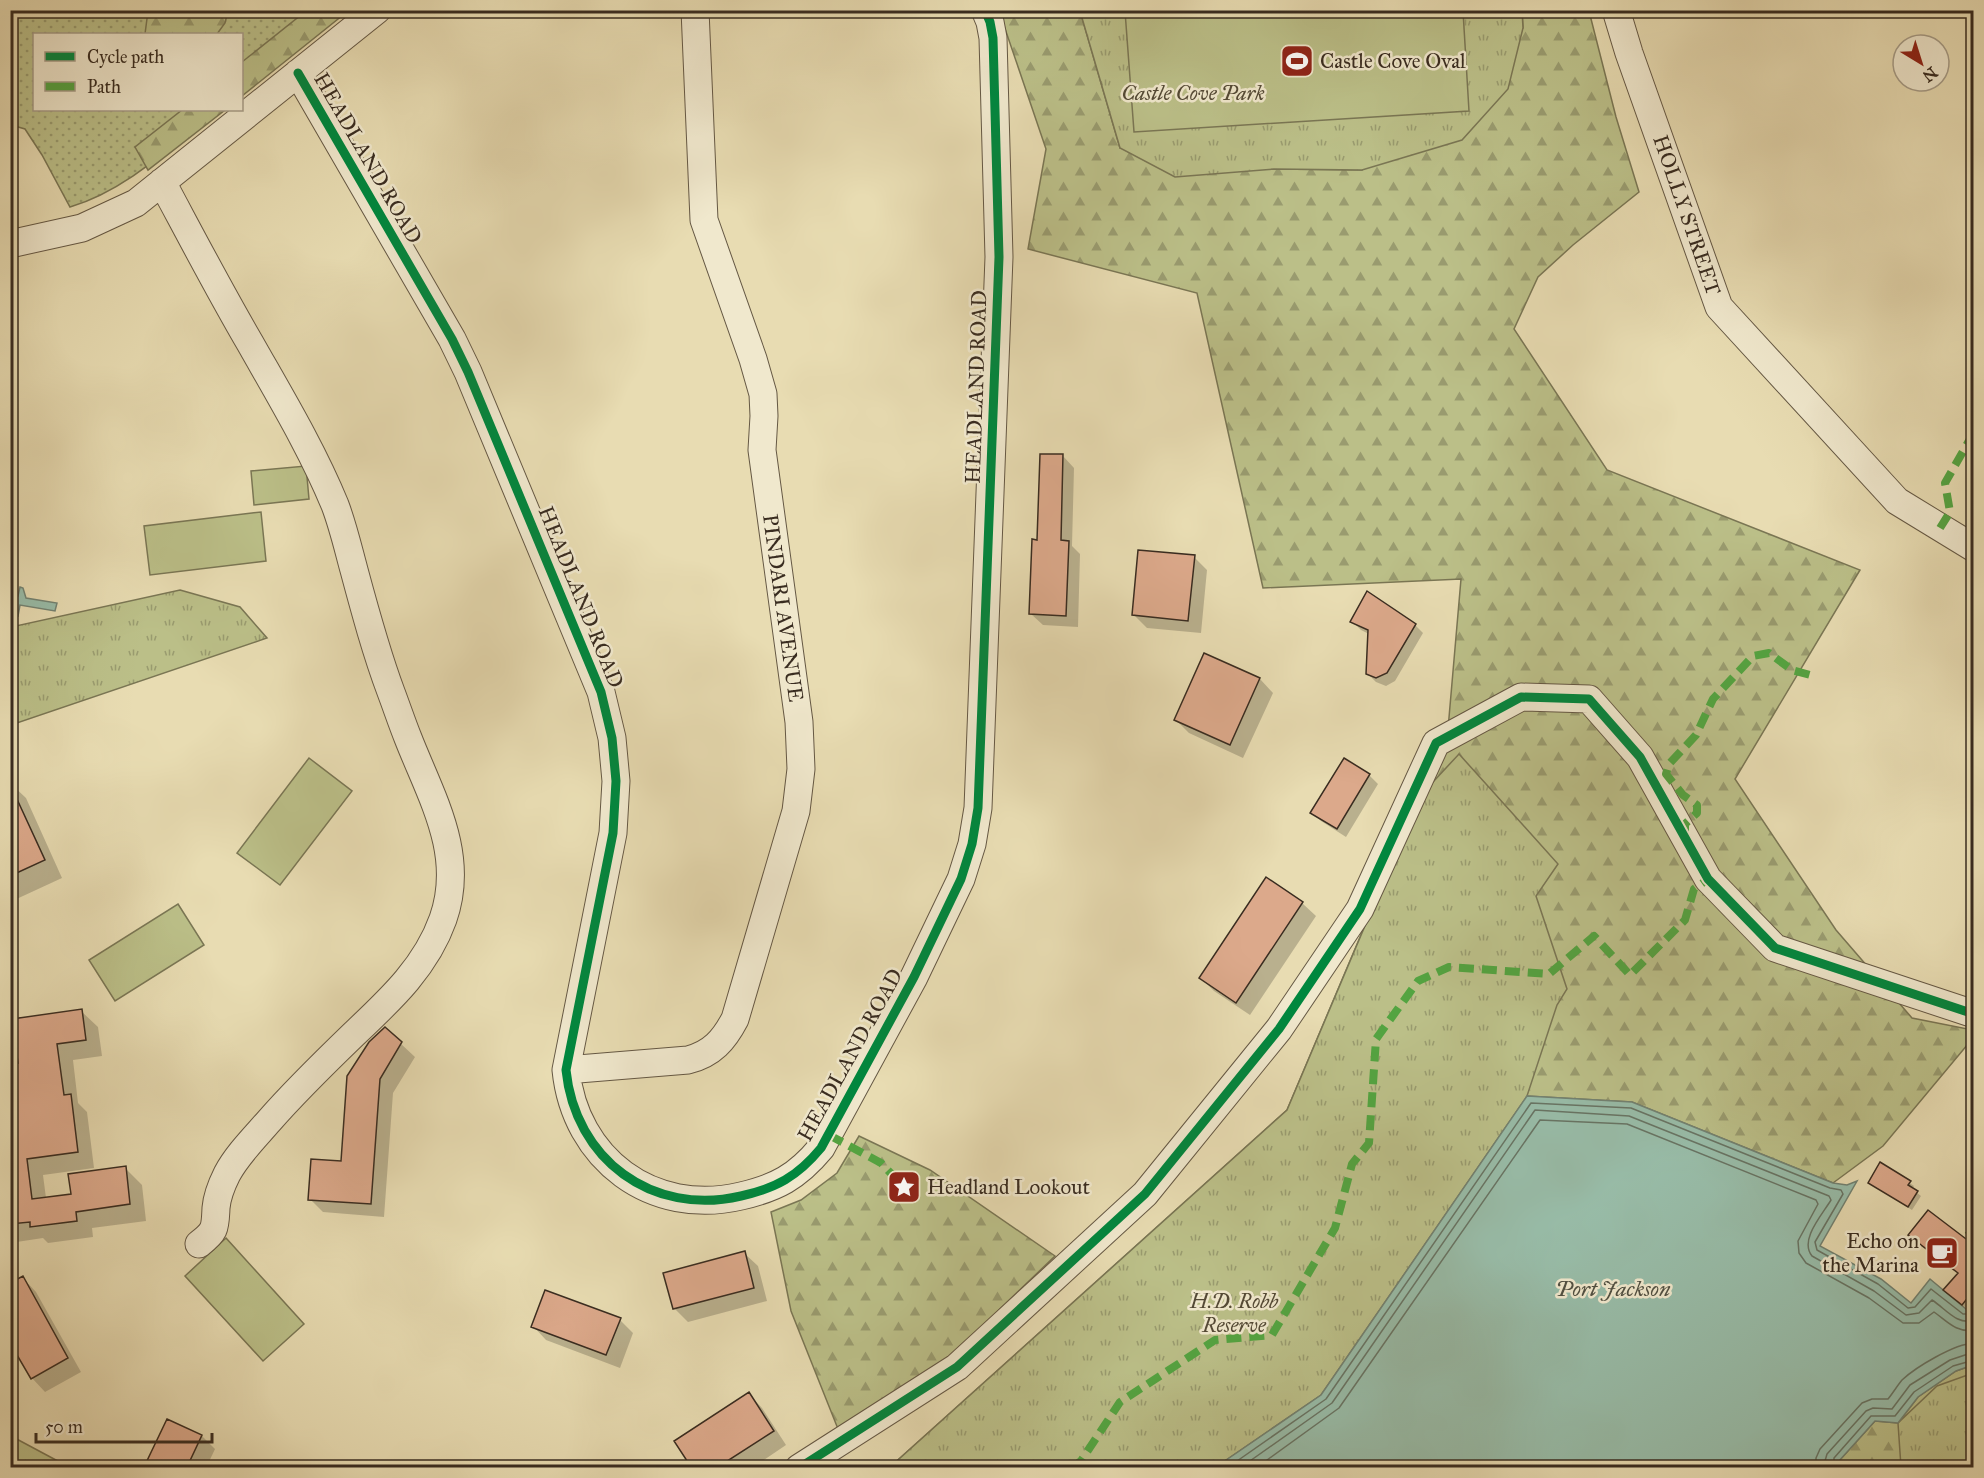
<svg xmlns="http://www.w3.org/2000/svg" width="1984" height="1478" viewBox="0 0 1984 1478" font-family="'IM FELL Great Primer',serif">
<defs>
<pattern id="grass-dots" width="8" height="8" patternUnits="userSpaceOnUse" patternTransform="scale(1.5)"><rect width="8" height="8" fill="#bbbf88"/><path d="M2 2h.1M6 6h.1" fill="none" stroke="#999b6f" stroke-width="1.8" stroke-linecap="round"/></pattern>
<pattern id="forest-firs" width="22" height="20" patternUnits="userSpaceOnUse" patternTransform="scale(1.5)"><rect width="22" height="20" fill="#bbbf88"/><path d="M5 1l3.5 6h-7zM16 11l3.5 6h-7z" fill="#999b6f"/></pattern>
<pattern id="park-tufts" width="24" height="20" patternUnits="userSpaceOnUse" patternTransform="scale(1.5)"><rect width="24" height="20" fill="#bbbf88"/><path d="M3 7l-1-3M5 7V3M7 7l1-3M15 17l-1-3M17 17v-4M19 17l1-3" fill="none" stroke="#999b6f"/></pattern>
</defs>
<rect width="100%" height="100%" fill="#e8dcb2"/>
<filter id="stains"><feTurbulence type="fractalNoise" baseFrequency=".00333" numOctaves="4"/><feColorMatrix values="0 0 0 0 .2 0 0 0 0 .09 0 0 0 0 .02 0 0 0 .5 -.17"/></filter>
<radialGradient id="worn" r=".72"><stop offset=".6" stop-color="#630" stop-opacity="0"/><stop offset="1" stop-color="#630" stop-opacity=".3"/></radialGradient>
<path fill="url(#grass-dots)" stroke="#7a7654" stroke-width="1.5" d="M10,11H339L242,90V34H34V110H217C171,146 127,190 70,207L42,155L25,129L11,125Z"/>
<path fill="url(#forest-firs)" stroke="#7a7654" stroke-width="1.5" d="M148,11V10L228,11L225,23L217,34H145Z
M306,11H348L242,96V62Z
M999,11H1080L1120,148L1274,169L1362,170L1523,28L1522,11H1589L1616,117L1639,192L1573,245L1538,277L1514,329L1607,470L1860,570L1735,779L1836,930L1912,1018L1973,1030V1038L1883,1146L1833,1183L1632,1102L1527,1096L1321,1395L1216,1467L889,1468L1287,1110L1448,729L1461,579L1263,588L1197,293L1028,249L1046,149Z
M182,110H225L148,170L135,147Z
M859,1136L930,1170L1055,1256L947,1360L838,1429L791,1311L771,1212L801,1200L837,1173Z
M1973,1365V1467L1841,1468L1838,1462L1875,1421L1898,1423L1918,1397L1956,1371Z"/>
<path fill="url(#park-tufts)" stroke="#7a7654" stroke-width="1.5" d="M1522,10L1523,28L1508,89L1462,140L1362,170L1274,169L1175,177L1120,148L1080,11Z
M180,590L240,607L267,638L11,725V627Z
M1459,754L1558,864L1536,896L1567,989L1557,1005L1527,1096L1321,1395L1216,1467L889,1468L1287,1110L1420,796Z
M1973,1373V1467H1901L1898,1423L1937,1386Z
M11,1436L69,1467H11Z"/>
<path fill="#bbbf88" stroke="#7a7654" stroke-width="1.5" d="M1125,11H1463L1469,111L1134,132Z
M306,466L309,499L254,505L251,471Z
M261,512L266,561L150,575L144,526Z
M309,758L352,791L280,885L237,853Z
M178,904L204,945L115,1001L89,960Z
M226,1238L304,1324L263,1361L185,1276Z"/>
<path fill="#98bca8" stroke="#728272" stroke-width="1.5" d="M20,587L23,588L26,598L57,603L55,611L20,605L18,616L15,615L17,604L11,602V595L18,596Z
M1527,1096L1632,1102L1833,1183L1847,1185L1857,1181L1820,1246L1881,1279L1911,1303L1930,1279L1966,1309L1973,1300V1365L1956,1371L1918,1397L1898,1423L1875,1421L1838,1462L1841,1467H1216L1321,1395Z"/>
<path fill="#0003" d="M1063,456L1074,468L1072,546L1080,554L1078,627L1043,625L1031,614L1039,541Z
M1194,557L1207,570L1201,633L1147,628L1134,615Z
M1352,621L1415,625L1423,633L1395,681L1386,686L1376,682L1367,673L1369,634L1361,630Z
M1205,655L1260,679L1273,693L1243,758L1189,733L1176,720Z
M1345,760L1369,775L1378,784L1346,837L1321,821L1312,812Z
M10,783L26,798L62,878L10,902Z
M1266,879L1302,903L1316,916L1250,1015L1214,991L1201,978Z
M81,1011L98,1027L102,1056L73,1060L78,1103L87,1112L94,1168L43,1175L46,1198L73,1195L125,1168L142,1185L146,1221L92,1228L93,1237L48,1243L43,1238L10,1243V1151L20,1064Z
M385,1029L415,1057L393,1093L384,1217L323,1212L310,1199L342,1163Z
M1881,1164L1914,1186L1912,1189L1921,1196L1912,1210L1874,1186Z
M1910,1235L1968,1242L1974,1235V1309L1971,1312L1954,1298L1959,1274Z
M744,1253L758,1266L767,1301L688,1322L674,1308Z
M23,1278L36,1292L81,1372L45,1392L32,1378Z
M620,1320L633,1333L620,1368L546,1340L533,1326Z
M749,1394L762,1408L786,1445L752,1468H670L687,1459Z
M168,1420L202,1436L215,1449L206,1468H146Z"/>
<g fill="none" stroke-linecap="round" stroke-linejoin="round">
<path stroke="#687464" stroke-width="1.5" d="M1227,1468L1326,1399L1531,1103L1631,1108L1830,1188L1841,1190L1843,1194L1815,1242L1817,1250L1878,1284L1908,1308L1915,1307L1931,1289L1963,1314H1969L1974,1310
M1240,1468L1332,1403L1535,1110L1629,1116L1829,1196L1831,1200C1822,1215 1799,1240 1812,1256L1874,1291L1906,1315L1919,1313L1932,1300C1945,1308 1957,1326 1974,1320
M1256,1468L1339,1408L1540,1120L1627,1124L1816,1200L1818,1204L1798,1241L1799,1253L1806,1263L1869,1298L1903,1323H1919L1934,1312C1947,1321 1956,1333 1974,1330
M1816,1468V1458L1820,1449L1862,1403L1872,1399H1888C1893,1393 1897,1386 1902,1380C1916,1367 1954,1344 1974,1343
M1826,1468L1825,1461L1827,1454L1866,1411L1873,1408L1892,1409L1910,1385L1950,1360L1974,1352
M1834,1468V1458L1871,1416H1895L1914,1392L1953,1366L1974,1360"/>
</g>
<path fill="#dca98b" stroke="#392c20" stroke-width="1.5" d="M1040,454H1063L1061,540L1069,541L1066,616L1029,614L1032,539L1037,540Z
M1138,550L1195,555L1188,621L1132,615Z
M1367,591L1416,624L1387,673L1376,678L1366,674L1368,630L1350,622Z
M1204,653L1260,678L1230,745L1174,720Z
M1344,758L1370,774L1337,829L1310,813Z
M10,784L45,860L10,876Z
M1266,877L1303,902L1236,1003L1199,978Z
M82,1009L86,1040L57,1044L64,1095L71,1094L78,1152L27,1159L32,1199L71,1194L68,1174L126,1166L130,1204L76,1212L77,1221L30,1227V1222L10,1224V1122H13L10,1102V1064L18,1063L12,1019Z
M385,1027L402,1042L380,1079L371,1204L308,1200L311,1159L341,1161L347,1076L369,1042Z
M1880,1162L1911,1181L1908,1185L1918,1191L1908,1207L1868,1183Z
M1928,1210L1974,1245V1290L1962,1305L1943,1290L1958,1273L1908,1235Z
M745,1251L754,1288L673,1309L663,1273Z
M23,1276L68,1358L31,1379L10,1343V1283Z
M545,1290L621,1318L606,1355L531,1327Z
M749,1392L774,1431L718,1467H691L674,1441Z
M167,1419L202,1435L187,1467H144Z"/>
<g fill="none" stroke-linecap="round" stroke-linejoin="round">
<g stroke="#655844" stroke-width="29">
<path id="street" d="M1616,10L1629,53L1719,307L1897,501L1974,548
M298,73L452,339L468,372L601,692L612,738L616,781L613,833L566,1070C575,1159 652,1217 741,1196C776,1188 797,1177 821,1148L914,977L961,879L972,844L978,808L999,257L993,38L990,22L985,10
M162,182C191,236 219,290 250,343C280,396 312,449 335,505C343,526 348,548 354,570C365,611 376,652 391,692C397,708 402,723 408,738C431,797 466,854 443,919C426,967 390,1000 354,1034C325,1062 296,1090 269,1121C255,1137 237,1155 227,1174C222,1184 217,1196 216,1208C215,1228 216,1231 199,1244
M10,244L82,228L136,203L377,10
M566,1070L688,1060C712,1054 724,1040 735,1019L796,811L801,769L799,722L762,450L764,416L763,394L753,359L704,220L695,10
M799,1468L957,1367L1145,1194L1279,1029L1360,909L1436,743L1521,697L1589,699L1640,757L1708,879L1775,948L1974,1014"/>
</g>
<use href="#street" stroke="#f0e8cd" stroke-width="27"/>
<path stroke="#53a441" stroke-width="8" stroke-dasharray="15 8" stroke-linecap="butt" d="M1940,528L1950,512L1945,483L1974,432
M1685,835V824L1697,813V805L1683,795L1666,774L1669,764L1696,735L1713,699L1753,656L1769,653L1792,670L1814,676
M829,1135L881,1163L904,1187
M1968,1230L1974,1238
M1072,1468L1081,1461L1120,1402L1215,1340L1272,1335L1335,1228L1352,1164L1369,1143L1376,1039L1418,981L1449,967L1549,974L1594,936L1630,975L1685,920L1694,889L1708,879"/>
<g stroke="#f0e8cd" stroke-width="13">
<path id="cycleway" d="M298,73L452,339L468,372L601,692L612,738L616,781L613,833L566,1070C575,1159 652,1217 741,1196C776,1188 797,1177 821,1148L914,977L961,879L972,844L978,808L999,257L993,38L990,22L985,10
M799,1468L957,1367L1145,1194L1279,1029L1360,909L1436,743L1521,697L1589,699L1640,757L1708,879L1775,948L1974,1014"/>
</g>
<use href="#cycleway" stroke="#00873e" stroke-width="9"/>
</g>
<defs>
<g id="stadium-square" transform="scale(1.725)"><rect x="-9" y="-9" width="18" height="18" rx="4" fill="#8f2418" stroke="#f0e8cd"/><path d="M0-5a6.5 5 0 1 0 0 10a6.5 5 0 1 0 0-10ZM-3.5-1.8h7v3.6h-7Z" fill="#fff"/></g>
<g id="sight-square" transform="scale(1.725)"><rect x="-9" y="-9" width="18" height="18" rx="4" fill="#8f2418" stroke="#f0e8cd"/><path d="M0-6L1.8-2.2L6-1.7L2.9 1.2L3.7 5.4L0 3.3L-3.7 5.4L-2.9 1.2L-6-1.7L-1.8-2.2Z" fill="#fff"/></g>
<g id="cafe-square" transform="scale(1.725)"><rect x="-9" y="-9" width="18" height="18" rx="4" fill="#8f2418" stroke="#f0e8cd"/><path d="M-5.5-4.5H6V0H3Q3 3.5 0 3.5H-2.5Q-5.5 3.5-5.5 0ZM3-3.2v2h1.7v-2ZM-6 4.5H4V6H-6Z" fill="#fff"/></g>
</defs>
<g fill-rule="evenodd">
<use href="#stadium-square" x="1297" y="61"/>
<use href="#sight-square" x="904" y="1187"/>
<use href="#cafe-square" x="1942" y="1253"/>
</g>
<g text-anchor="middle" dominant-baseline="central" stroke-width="5" stroke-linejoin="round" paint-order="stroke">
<g font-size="21" fill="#392c20" stroke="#f0e8cd" text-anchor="start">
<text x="1320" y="61">Castle Cove Oval</text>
<text x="927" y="1187">Headland Lookout</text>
<text x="1919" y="1241" text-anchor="end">Echo on<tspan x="1919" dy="24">the Marina</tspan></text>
</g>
<g font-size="21" font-style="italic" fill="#534935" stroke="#f0e8cd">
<text x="1193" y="93">Castle Cove Park</text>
<text x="1234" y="1301">H.D. Robb<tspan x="1234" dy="24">Reserve</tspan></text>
</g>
<g font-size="21" fill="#392c20" stroke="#f0e8cd">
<text transform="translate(368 158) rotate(60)">HEADLAND ROAD</text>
<text transform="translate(1687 215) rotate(71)">HOLLY STREET</text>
<text transform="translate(976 387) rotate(-88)">HEADLAND ROAD</text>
<text transform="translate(581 597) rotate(68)">HEADLAND ROAD</text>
<text transform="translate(783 608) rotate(82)">PINDARI AVENUE</text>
<text transform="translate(850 1055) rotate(-61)">HEADLAND ROAD</text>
</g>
<g font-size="22" font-style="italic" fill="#515042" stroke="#f0e8cd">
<text x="1613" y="1288">Port Jackson</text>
</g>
</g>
<rect width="1984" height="1478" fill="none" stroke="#e8dcb2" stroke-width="36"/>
<rect x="12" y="12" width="1960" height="1454" fill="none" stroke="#392c20" stroke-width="3"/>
<rect x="18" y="18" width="1948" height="1442" fill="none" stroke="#392c20" stroke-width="1.5"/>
<rect x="33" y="33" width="210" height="78" fill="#f0e8cd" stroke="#a79d88" stroke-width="1.5"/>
<rect x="45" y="52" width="30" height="9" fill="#00873e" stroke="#a79d88" stroke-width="1.5"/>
<text x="87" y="63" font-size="18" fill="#392c20">Cycle path</text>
<rect x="45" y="82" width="30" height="9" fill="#53a441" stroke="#a79d88" stroke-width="1.5"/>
<text x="87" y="93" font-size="18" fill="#392c20">Path</text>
<g transform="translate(1921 63) rotate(142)"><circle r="28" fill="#f0e8cd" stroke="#a79d88" stroke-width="1.5"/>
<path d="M0-4.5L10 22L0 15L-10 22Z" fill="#8f2418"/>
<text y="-9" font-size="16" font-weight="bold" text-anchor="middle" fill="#392c20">N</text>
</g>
<path d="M36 1433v9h176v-9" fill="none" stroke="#392c20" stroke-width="3"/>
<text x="45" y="1433" font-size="18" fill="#392c20" stroke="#f0e8cd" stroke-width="4.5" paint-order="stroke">50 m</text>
<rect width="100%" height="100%" filter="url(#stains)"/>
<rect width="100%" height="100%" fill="url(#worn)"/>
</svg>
